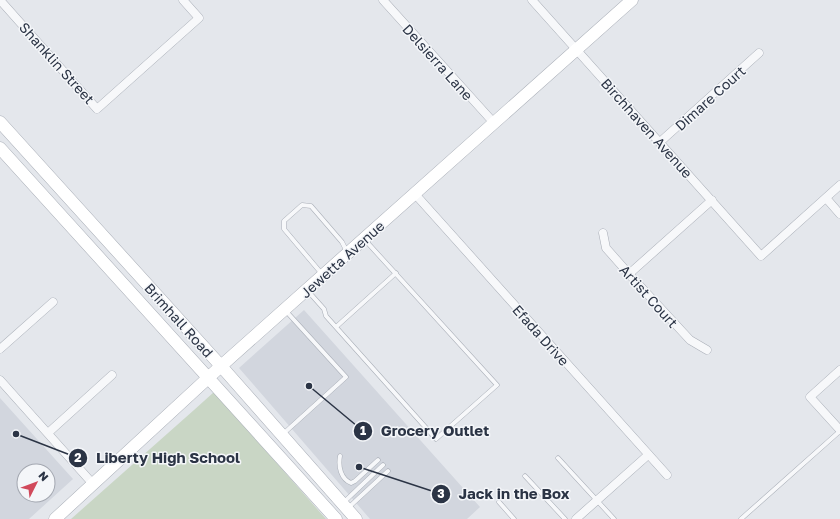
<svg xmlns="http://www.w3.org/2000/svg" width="840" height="519" viewBox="0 0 840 519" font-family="'Golos Text',sans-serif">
<rect width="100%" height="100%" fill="#e4e7ec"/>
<path fill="#d2d6de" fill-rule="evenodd" d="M304,310L480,507L467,519H370L239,368Z
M0,398L73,479L29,519H0ZM24,471H48V495H24Z"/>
<path fill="#c9d6c5" d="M214,392L326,519H71L194,410Z"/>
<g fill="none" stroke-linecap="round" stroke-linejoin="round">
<g stroke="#a9aeb7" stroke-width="5">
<path id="lane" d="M322,274L284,229V221L302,205L311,206L342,242L347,252
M307,290L324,309L326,316L436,439L497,385L365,240
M336,327L396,273
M283,434L346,377L285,310
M340,456C338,467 341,479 351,483L355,481L378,460
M558,458L614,519
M525,476L565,519
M344,502L383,465
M499,502L514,519
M348,508L388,471
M741,519L840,431"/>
</g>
<g stroke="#a9aeb7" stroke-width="9">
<path id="street" d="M0,0L97,109L199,18L183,0
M383,0L494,123
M532,0L761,256L840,185
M660,142L759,53
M415,194L667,475
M826,198L840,214
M603,233L606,248L629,274L690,340L707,350
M629,274L712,200
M0,349L53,302
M840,370L810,397L840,430
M0,380L93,484
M48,433L112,375
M576,519L648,455"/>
</g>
<g stroke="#a9aeb7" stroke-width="13">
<path id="secondary" d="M0,122L221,366L356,519
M0,148L336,519
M55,519L221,366L632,0"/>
</g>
<use href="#lane" stroke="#f7f8fa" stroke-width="4"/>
<use href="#street" stroke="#f7f8fa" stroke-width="8"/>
<use href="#secondary" stroke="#fff" stroke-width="12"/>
</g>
<g text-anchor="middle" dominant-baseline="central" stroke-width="3" stroke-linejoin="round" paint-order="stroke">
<g font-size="14" fill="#2b3445" stroke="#f4f6f9">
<text transform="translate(438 62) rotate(48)">Delsierra Lane</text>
<text transform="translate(57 63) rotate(48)">Shanklin Street</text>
<text transform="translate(710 98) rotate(-42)">Dimare Court</text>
<text transform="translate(647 128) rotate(48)">Birchhaven Avenue</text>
<text transform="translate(342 259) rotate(-42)">Jewetta Avenue</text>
<text transform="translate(649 296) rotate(48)">Artist Court</text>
<text transform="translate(179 320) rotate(48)">Brimhall Road</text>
<text transform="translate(541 335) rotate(48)">Efada Drive</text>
</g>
</g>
<path fill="none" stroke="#2b3445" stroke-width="1.5" d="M309 386L363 431M16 434L78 458M359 467L441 494"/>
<g fill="#2b3445" stroke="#f4f6f9" stroke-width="1.5">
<circle cx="309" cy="386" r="4"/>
<circle cx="16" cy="434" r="4"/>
<circle cx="359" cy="467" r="4"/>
<circle cx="363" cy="431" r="10"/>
<circle cx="78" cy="458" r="10"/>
<circle cx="441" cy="494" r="10"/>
</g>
<g font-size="12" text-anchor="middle" font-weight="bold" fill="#fff">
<text x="363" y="435">1</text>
<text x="78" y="462">2</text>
<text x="441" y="498">3</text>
</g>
<g font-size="15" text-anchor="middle" font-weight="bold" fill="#2b3445" stroke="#f4f6f9" stroke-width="3" stroke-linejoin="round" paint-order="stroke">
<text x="435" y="436">Grocery Outlet</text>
<text x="168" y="463">Liberty High School</text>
<text x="514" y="499">Jack in the Box</text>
</g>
<g transform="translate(36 483) rotate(48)"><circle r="19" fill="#f4f6f9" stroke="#a4a8b1"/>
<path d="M0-3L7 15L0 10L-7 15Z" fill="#d1495b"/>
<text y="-6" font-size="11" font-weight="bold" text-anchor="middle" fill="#2b3445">N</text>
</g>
</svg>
